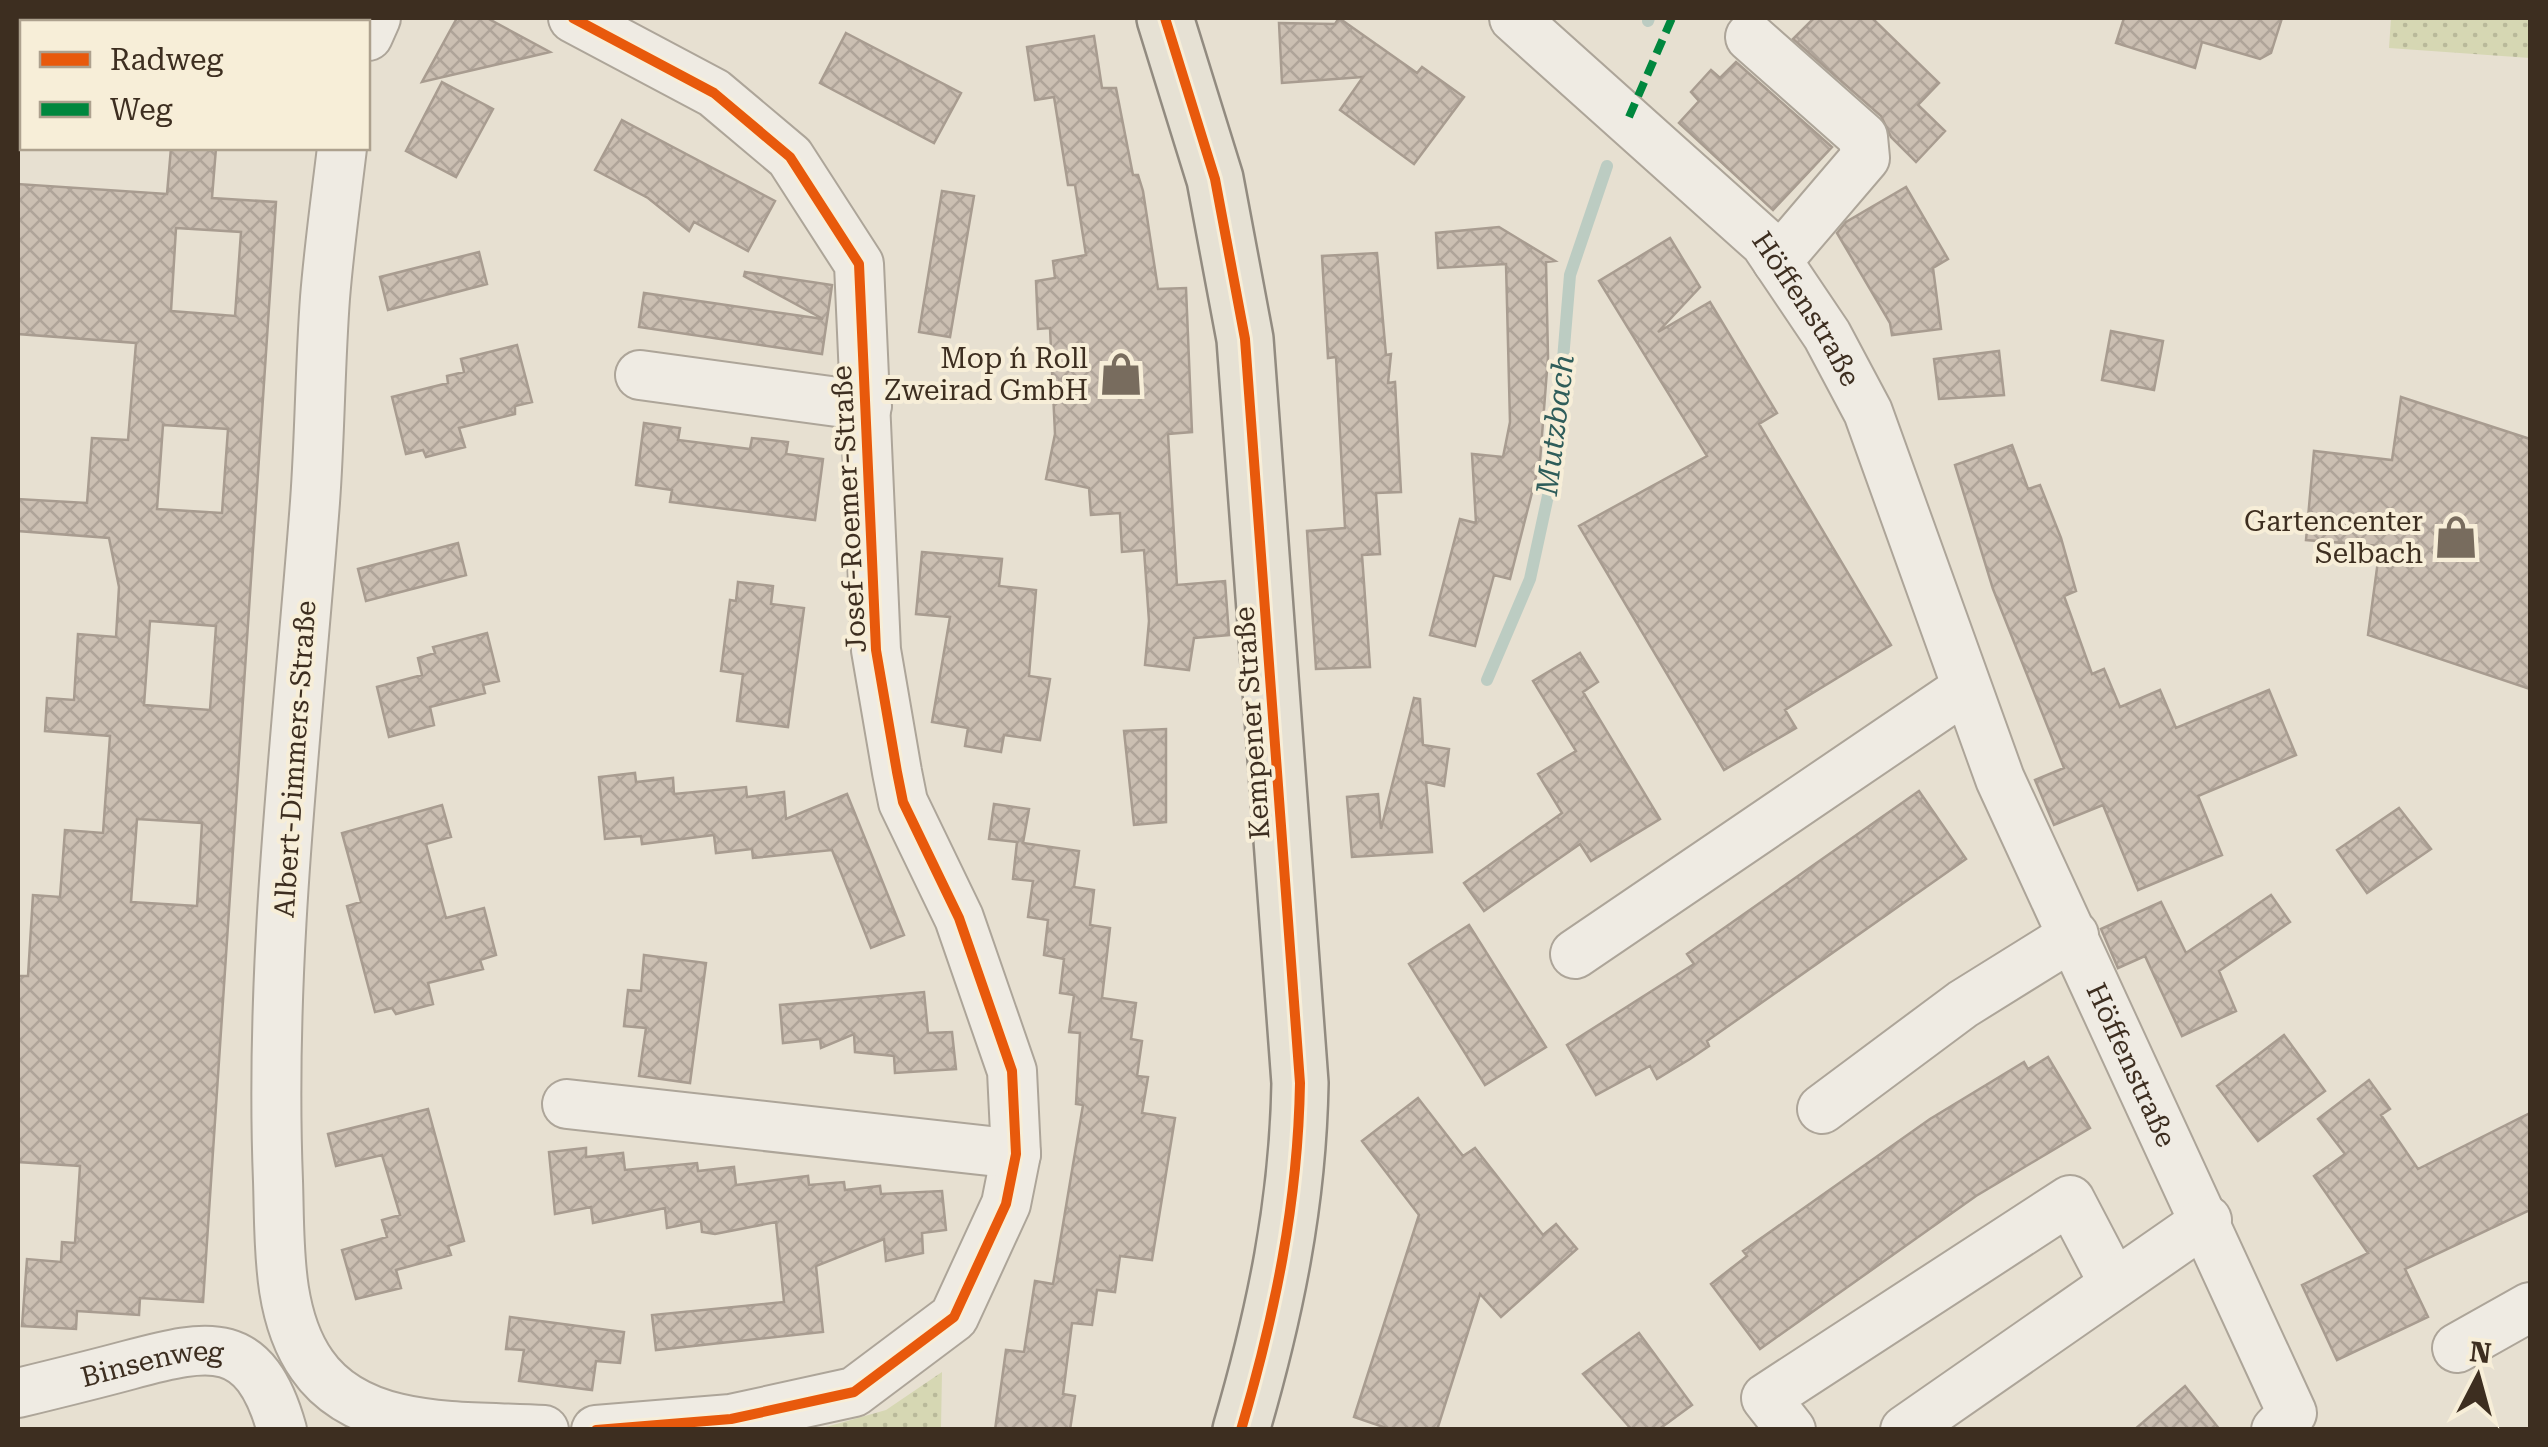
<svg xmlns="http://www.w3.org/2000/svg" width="2548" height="1447" viewBox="0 0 2548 1447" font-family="'Roboto Serif',serif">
<defs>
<pattern id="grass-dots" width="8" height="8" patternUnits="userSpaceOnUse" patternTransform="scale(2.5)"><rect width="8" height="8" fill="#d6d7b3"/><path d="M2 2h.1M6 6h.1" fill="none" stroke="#b9b99a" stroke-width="1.8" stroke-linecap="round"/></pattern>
<pattern id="building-cross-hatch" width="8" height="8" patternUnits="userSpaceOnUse" patternTransform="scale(2.5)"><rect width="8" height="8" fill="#cbbfb2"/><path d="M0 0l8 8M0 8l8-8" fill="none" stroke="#afa499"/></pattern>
</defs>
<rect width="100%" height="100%" fill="#e7e0d1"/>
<path fill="url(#grass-dots)" d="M2391,18H2530V58L2389,48Z
M942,1372L941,1429H819L886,1410Z"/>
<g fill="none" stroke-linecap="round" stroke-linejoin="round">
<path stroke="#bcccc2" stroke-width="12" d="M1648,21L1649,18
M1487,680L1530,579L1554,468L1570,275L1607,166"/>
</g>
<path fill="url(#building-cross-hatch)" stroke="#a89c90" stroke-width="2.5" fill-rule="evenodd" d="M457,18H487L550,52L422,82Z
M1339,18L1417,73L1422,67L1464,97L1414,164L1340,110L1363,77L1282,83L1279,23L1335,24Z
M1814,18H1872L1939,83L1918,105L1945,131L1916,162L1891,137L1881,116L1793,39Z
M2124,18H2282L2271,53L2260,59L2202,42L2195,68L2116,43Z
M846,33L961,93L934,143L820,83Z
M1094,36L1102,88H1116L1133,175H1138L1143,191L1158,289L1186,288L1192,432L1168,434L1177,585L1225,581L1229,635L1194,638L1189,670L1145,665L1149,621L1144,550L1122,552L1120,513L1091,515L1089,488L1046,479L1055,434L1050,328L1038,329L1036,281L1055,278L1053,261L1086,255L1075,185H1068L1054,97L1035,100L1027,47Z
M1736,62L1832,147L1773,210L1679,123L1699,101L1691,92L1711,70L1720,78Z
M442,82L493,109L456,177L406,151Z
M622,120L775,201L748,251L694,222L689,231L648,198L595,170Z
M171,148H216L212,198L276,202L203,1302L140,1298L139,1315L77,1311L76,1329L22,1326L27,1259L61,1262L62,1242L75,1243L80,1166L18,1162V976H28L33,895L60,897L65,830L103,833L110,736L45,731L47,698L74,700L78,634L116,637L119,587L109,538L18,531V499L87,503L92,438L128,440L136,343L18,334V184L167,194ZM176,228L241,232L235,316L171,311ZM163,425L228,429L222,513L157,509ZM150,621L216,626L210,710L144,705ZM137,819L202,823L197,906L131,902Z
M1906,187L1948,259L1933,268L1941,329L1892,335L1890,323L1837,233L1846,222Z
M942,191L974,196L950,337L919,332Z
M1499,227L1555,261L1546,262L1548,357L1540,461L1510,579L1494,575L1475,646L1430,635L1460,519L1476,523L1472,454L1503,457L1510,422L1506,264L1438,268L1436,233Z
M1670,238L1700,287L1658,332L1710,302L1777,413L1759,424L1891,645L1785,710L1796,728L1724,770L1579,526L1707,456L1599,281Z
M479,252L487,284L388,310L380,277Z
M1377,253L1386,355L1391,354L1388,383L1395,382L1401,492L1376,493L1380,554L1362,555L1370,667L1316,669L1307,531L1345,528L1336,357L1328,358L1322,256Z
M745,272L832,285L822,354L639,327L644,293L823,319L744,276Z
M2111,331L2163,341L2154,390L2102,380Z
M517,345L532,402L515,406V414L459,428L465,447L426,457L423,450L406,454L392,397L448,383L447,376L464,372L461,359Z
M1999,351L2004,395L1939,399L1934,359Z
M2401,397L2530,439V689L2368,635L2380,546L2306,540L2314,451L2392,460Z
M644,423L680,428L678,440L750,449L752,438L788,442L786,454L823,459L815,520L670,502L672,490L636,485Z
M2012,445L2028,489L2040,485L2061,538L2076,591L2064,596L2092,674L2104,669L2120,707L2160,690L2176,728L2269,690L2296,755L2198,796L2222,855L2138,890L2103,805L2054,825L2035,780L2064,768L1993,589L1955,465Z
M458,543L466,575L366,601L358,569Z
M922,552L1002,559L999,586L1036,590L1029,676L1050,679L1040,740L1004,735L1001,752L965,746L968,728L932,722L950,617L916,614Z
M738,582L773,586L771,604L804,608L788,727L737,721L743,674L721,671L730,600L736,601Z
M487,633L499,681L483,685L485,693L430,707L434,725L389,737L377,687L422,675L418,658L435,653L433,647Z
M1580,653L1598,682L1583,692L1660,819L1591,861L1580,844L1484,911L1464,883L1562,813L1538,774L1576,751L1533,681Z
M1414,698L1420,699L1423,745L1449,749L1444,786L1426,782L1432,852L1352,857L1347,797L1378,794L1381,829Z
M1166,729V822L1134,825L1124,731Z
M635,773L636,782L673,778L674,794L746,787L747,797L784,792L786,819L847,794L904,935L871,948L832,850L753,858L752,849L716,853L714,835L642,844L641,836L605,839L599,777Z
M1919,791L1966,859L1707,1041L1709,1046L1690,1059L1657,1079L1650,1066L1596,1095L1567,1045L1694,964L1687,954Z
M994,804L1029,809L1023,843L1079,851L1074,887L1094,890L1090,925L1110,928L1102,998L1136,1003L1131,1039L1142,1041L1137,1076L1148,1077L1142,1113L1175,1118L1152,1260L1120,1256L1115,1292L1097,1290L1092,1325L1072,1323L1063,1394L1075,1396L1070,1430H995L1006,1350L1024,1352L1035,1281L1053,1284L1083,1105L1076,1104L1080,1033L1069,1032L1074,995L1060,993L1064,959L1044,955L1048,920L1028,917L1033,881L1013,879L1017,842L989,839Z
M442,805L451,837L426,844L446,918L484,908L496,955L480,960L483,969L428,983L433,1004L396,1014L392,1008L375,1012L347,906L361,902L342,833Z
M2399,808L2431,849L2367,893L2337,850Z
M2271,895L2290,922L2219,971L2236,1011L2182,1036L2145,956L2118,968L2101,929L2161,902L2186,953Z
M1469,925L1546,1047L1485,1085L1409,964Z
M644,955L706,963L690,1083L639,1076L646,1028L624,1026L628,990L641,991Z
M924,992L928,1033L952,1032L956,1069L895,1073L894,1056L855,1052L854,1034L821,1048L820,1039L783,1043L780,1005Z
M2284,1035L2325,1091L2258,1141L2217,1086Z
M2048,1057L2090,1128L1976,1196L1760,1349L1711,1284L1747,1256L1743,1251L1930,1119L2024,1062L2028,1069Z
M2369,1080L2390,1109L2381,1115L2418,1169L2530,1113V1210L2405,1269L2428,1317L2337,1360L2302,1285L2368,1253L2314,1176L2345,1154L2318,1119Z
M1418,1098L1463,1156L1475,1148L1543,1235L1556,1224L1577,1249L1501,1317L1480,1294L1437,1430H1392L1354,1417L1419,1215L1362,1141Z
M428,1109L464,1241L448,1246L451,1255L396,1270L401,1288L356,1299L342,1250L387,1237L382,1220L400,1215L382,1155L336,1166L328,1134Z
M586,1148V1157L623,1153L625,1170L697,1163L698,1171L734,1167L736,1185L808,1176L809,1185L844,1182L845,1190L880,1186L881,1194L942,1191L946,1230L922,1233L923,1253L886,1261L884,1239L816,1266L823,1332L656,1350L652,1315L784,1302L776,1222L715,1234L702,1232L701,1221L667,1228L665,1208L593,1223L591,1207L555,1214L549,1152Z
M510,1317L624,1332L620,1363L596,1361L592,1390L519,1381L524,1350L506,1349Z
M1639,1333L1692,1405L1658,1430H1632L1583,1374Z
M2185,1386L2220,1430H2134Z"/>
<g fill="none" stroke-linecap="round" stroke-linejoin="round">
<g stroke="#ada599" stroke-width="52">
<g id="minor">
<path d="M131,18L137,22"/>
<path d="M573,18L714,93L790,157L859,264L876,650L897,772L903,802L959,918L1012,1071L1016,1154L1006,1204L954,1317L854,1392L731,1419L596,1430"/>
<path id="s1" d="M1514,18L1765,243L1827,335L1868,412L2000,779L2292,1413L2276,1430"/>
<path d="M368,36L376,18"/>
<path d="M1750,37L1863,137L1865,158L1777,261"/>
<path d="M342,148C336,198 329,248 325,298C320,366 320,434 315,502C298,728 269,954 278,1181C280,1241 276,1314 312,1365C361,1436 469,1425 544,1430"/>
<path d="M640,375L867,406"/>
<path d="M1575,954L1965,689"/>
<path d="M567,1104L1016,1154"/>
<path d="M1822,1109L1963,1004L2074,935"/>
<path d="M2457,1348L2530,1307"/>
<path id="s2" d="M18,1393C55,1384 92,1375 129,1365C211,1343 255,1334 282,1430"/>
<path d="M1791,1430L1766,1398L2070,1200L2114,1284"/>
<path d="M1905,1430L2207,1220"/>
</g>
</g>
<g stroke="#928b80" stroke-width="60">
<path id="major" d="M1165,18L1215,179L1245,339L1300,1083C1298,1203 1275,1314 1241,1430"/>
</g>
<use href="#minor" stroke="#efebe3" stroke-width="48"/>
<use href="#major" stroke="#e6e1d4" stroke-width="55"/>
<path stroke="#00873e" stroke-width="8" stroke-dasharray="15 8" stroke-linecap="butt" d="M1629,117L1672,18"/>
<g stroke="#f7eed8" stroke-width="16">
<path id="cycleway" d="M573,18L714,93L790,157L859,264L876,650L897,772L903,802L959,918L1012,1071L1016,1154L1006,1204L954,1317L854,1392L731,1419L596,1430
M1165,18L1215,179L1245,339L1300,1083C1298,1203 1275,1314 1241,1430"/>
</g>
<use href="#cycleway" stroke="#e8590c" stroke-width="10"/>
</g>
<defs>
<g id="shop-bare" transform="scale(3.45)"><path d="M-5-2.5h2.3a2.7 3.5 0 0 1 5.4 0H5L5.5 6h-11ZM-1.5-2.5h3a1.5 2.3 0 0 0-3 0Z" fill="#786c5e" stroke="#f7eed8" stroke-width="2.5" paint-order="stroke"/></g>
</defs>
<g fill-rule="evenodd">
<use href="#shop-bare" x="1121" y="374"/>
<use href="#shop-bare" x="2456" y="537"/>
</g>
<g text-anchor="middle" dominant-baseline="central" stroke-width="8" stroke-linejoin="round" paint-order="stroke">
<g font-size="28" fill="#3d2e20" stroke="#f7eed8">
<text stroke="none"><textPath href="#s1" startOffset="415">Höffenstraße</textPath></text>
<text transform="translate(849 509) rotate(-93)">Josef-Roemer-Straße</text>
<text transform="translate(1252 723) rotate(-94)">Kempener Straße</text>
<text transform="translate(295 759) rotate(-86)">Albert-Dimmers-Straße</text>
<text stroke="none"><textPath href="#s1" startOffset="1240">Höffenstraße</textPath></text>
<text stroke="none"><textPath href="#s2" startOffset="138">Binsenweg</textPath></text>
</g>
<g font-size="28" fill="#3d2e20" stroke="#f7eed8" text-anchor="end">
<text x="1088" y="358">Mop ´n Roll<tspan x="1088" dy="32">Zweirad GmbH</tspan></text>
<text x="2423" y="521">Gartencenter<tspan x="2423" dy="32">Selbach</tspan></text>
</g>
<g font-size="30" font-style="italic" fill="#2f5d5a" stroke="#f7eed8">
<text transform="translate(1555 425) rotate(-83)">Mutzbach</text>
</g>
</g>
<rect width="2548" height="1447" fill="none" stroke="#3d2e20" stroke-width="40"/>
<rect x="20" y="20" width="350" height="130" fill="#f7eed8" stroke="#ada18e" stroke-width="2.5"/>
<rect x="40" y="52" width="50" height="15" fill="#e8590c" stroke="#ada18e" stroke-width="2.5"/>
<text x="110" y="70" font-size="30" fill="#3d2e20">Radweg</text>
<rect x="40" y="102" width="50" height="15" fill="#00873e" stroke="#ada18e" stroke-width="2.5"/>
<text x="110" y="120" font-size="30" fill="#3d2e20">Weg</text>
<g transform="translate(2478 1377) rotate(6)" stroke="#f7eed8" stroke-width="8" paint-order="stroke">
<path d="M0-8L18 38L0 25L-18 38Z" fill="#3d2e20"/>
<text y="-15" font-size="28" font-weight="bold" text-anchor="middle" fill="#3d2e20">N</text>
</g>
</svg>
